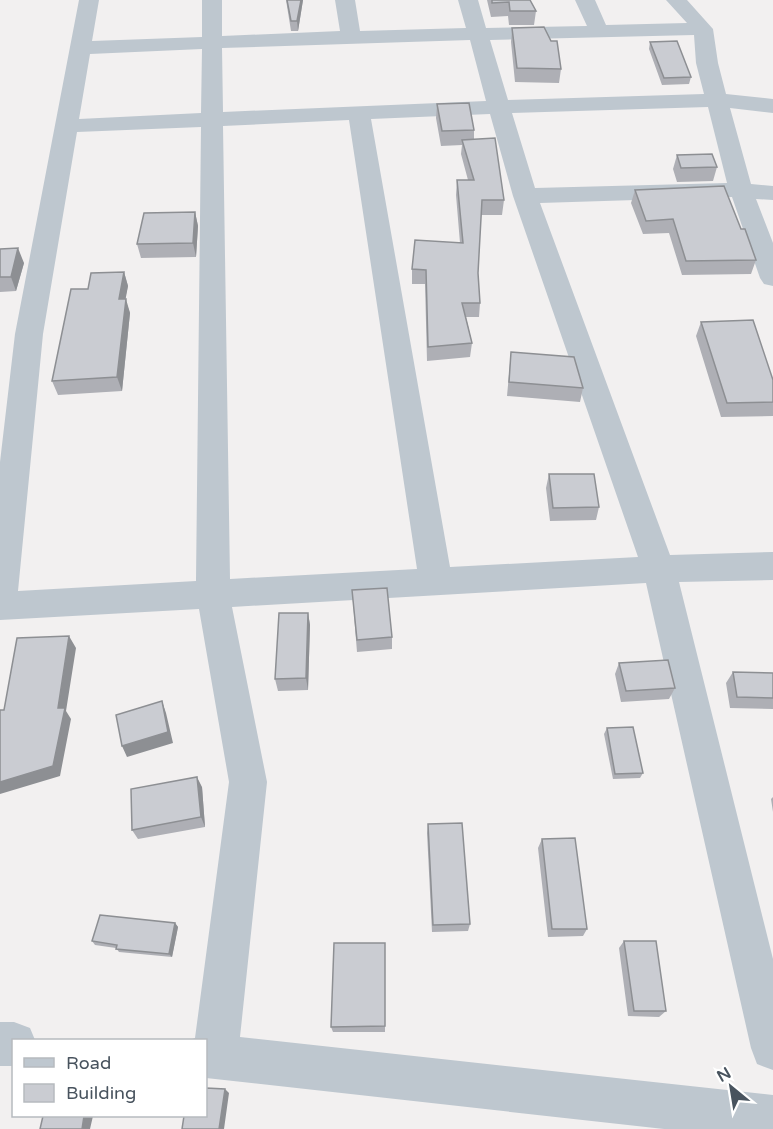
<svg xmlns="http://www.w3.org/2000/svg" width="773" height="1129" viewBox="0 0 773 1129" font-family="'Varela Round',sans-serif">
<rect width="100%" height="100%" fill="#f2f0f0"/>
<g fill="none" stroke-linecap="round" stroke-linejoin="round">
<path fill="#bec7cf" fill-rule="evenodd" d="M79,0H99L92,41L202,37V0H222V36L340,31L335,0H355L360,31L466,28L458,0H478L486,28L587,26L575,0H595L606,25L687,23L666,0H687L713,29L718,63L726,94L773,99V113L730,108L751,184L773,186V200L756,199L773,243V286L764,284L760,278L732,197L540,203L670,555L773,552V580L679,582L773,959V1070L757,1064L751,1048L646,583L232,607L267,782L240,1037L773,1095V1129H664L206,1078V1040H190L195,1038L229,782L199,609L0,620V462L15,334ZM694,35L696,63L704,94L508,100L490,40ZM470,40L486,101L223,112L222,48ZM202,49L201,113L79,119L90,54ZM708,107L727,183L535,188L512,113ZM490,114L513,196L638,557L450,567L371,119ZM349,120L417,569L230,579L223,126ZM201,127L196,581L18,591L43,334L77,132Z
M0,1022H14L30,1028L35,1040H14V1066H0Z"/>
</g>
<path fill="#aeafb5" d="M286,0H303L298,31H291Z
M487,0H530L536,11L534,25H509L508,16L491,17Z
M512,28L561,69L559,83L515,82L511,42Z
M650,42L691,77L689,84L662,85L649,49Z
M437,104L474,130V139L504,200L502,215H481L478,273L480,303L479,317H466L472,343L470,357L427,361L425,284H412V269L460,243L456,195L457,180H468L461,154L462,145L441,146L436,118Z
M677,155L717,167L713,181L677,182L673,169Z
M635,190L741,229L756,260L751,274L682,275L669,233L643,234L631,203Z
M195,212L198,226L196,257L141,258L137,244Z
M0,249L24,263L16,291L0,292Z
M124,272L128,286L125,299L130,313L122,391L58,395L52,381L88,289Z
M701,322L773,380V416L721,417L696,336Z
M511,352L583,388L580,402L507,396Z
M549,474L599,507L596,520L550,521L546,488Z
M352,590L392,637V649L357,652Z
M308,613L310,625L308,690L278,691L275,679Z
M619,663L675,688L669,699L621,702L615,674Z
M733,672L773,673V709L730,708L726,683Z
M607,728L643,773L640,778L613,779L604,734Z
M202,787L205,827L138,839L132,830Z
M773,797V812L771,799Z
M428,824L470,924L468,931L432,932L427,833Z
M542,839L587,929L583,936L548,937L538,848Z
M175,923L178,927L172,957L119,952L116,948L95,945L92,941Z
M624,941L666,1011L659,1017L628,1016L619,948Z
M385,943V1032H333L331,1027Z"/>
<path fill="#8d8f93" d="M301,0H303L298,31L297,21Z
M195,212L198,226L196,257L193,243Z
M18,248L24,263L16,291L11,277Z
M124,272L128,286L123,313L119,299Z
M126,299L130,313L122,391L117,377Z
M308,613L310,625L308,690L306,678Z
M69,636L76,648L66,711L71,719L60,776L0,794V782L58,708Z
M162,701L166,713L173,743L127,757L122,746Z
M197,777L202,787L205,827L201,817Z
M175,923L178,927L172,957L169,954Z
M225,1089L229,1093L224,1129H219Z
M84,1116H93L90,1129H82Z"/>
<path fill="#caccd2" stroke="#8d8f93" stroke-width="1.5" d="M287,0H301L297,21H291Z
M492,0H530L536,11H510L509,2L492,3Z
M544,27L551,41H557L561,69L517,68L512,28Z
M677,41L691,77L664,78L650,42Z
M469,103L474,130L442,131L437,104Z
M495,138L504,200H482L478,273L480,303H462L472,343L428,347L426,270L412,269L415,240L463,243L457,180H474L462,140Z
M712,154L717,167L681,168L677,155Z
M724,186L741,229H745L756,260L686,261L673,219L646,221L635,190Z
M195,212L193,243L137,244L144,213Z
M18,248L11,277H0V249Z
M124,272L119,299H126L117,377L52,381L71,289H88L91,273Z
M753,320L773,380V402L727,403L701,322Z
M511,352L574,357L583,388L509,382Z
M549,474H594L599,507L553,508Z
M387,588L392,637L357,640L352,590Z
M279,613H308L306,678L275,679Z
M69,636L58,708H65L53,766L0,782V710H4L17,638Z
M668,660L675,688L626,691L619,663Z
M733,672L773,673V698L737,697Z
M162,701L168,732L122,746L116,715Z
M633,727L643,773L615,774L607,728Z
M197,777L201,817L132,830L131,789Z
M462,823L470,924L433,925L428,824Z
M575,838L587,929H552L542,839Z
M100,915L175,923L169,954L116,949L117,945L92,941Z
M624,941H656L666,1011H634Z
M334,943H385V1026L331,1027Z
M206,1088L225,1089L219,1129H182L184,1116H206Z
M43,1116H84L82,1129H40Z"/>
<rect x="12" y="1039" width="195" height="78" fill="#ffffff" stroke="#b6babf" stroke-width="1.5"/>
<rect x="24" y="1058" width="30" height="9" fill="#bec7cf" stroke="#b6babf" stroke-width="1.5"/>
<text x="66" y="1069" font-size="18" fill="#48535e">Road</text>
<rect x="24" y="1084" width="30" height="18" fill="#caccd2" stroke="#b6babf" stroke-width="1.5"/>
<text x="66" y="1099" font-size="18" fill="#48535e">Building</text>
<g transform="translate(731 1087) rotate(330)" stroke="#ffffff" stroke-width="4.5" paint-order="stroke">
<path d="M0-4.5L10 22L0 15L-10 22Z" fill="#48535e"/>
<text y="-9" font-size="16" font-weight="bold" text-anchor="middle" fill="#48535e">N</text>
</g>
</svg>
